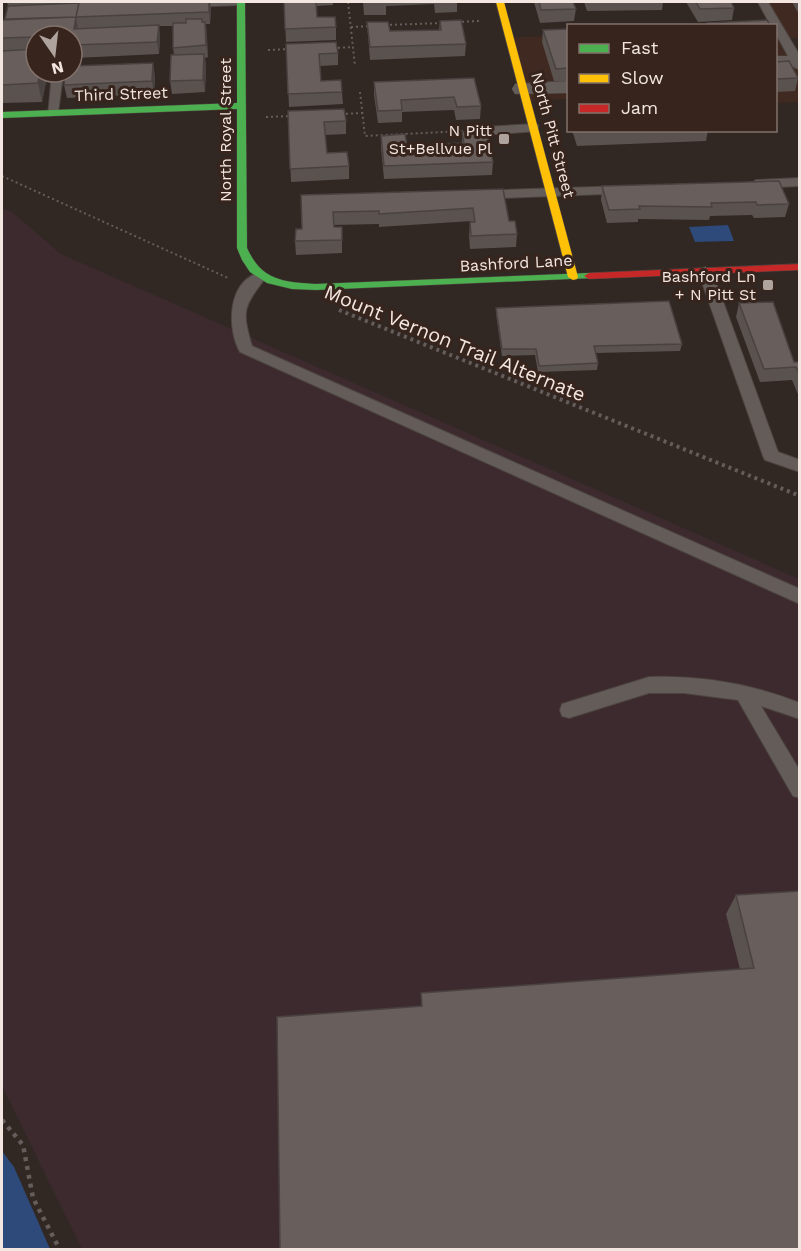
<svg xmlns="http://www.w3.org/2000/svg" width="801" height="1251" viewBox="0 0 801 1251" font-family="'Work Sans',sans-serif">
<rect width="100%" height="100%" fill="#312723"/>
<path fill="#402920" d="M764,2H799V38L785,39L799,66V102L776,103V26L766,25H777Z
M568,36V99L527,101L510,37Z"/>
<path fill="#3c2a2f" d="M2,208L12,212L61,254L799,579V1249H82L2,1086Z"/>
<path fill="#2d4a7a" d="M728,225L734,241L695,242L689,227Z
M2,1151L14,1167L50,1249H2Z"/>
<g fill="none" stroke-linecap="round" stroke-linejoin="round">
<g stroke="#4d443f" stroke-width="2">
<path id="lane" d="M183,2H246L241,5L186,7L181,4Z
M758,2H768L800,56V70L794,67L776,34V26H771Z
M72,70V74L63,75L58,113L48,116L52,72H72Z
M534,124L538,125V131L483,135L477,131L483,127Z
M800,178V186L756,188L750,184L756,180Z
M627,186L632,187V193L501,198L494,194L501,190Z
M705,267L712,271L778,452L800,460V472L765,460L763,456L698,271Z
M259,273L266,277C244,307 241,309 252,346L800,589V604L240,352C227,330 227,281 259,273Z
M649,677C700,675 752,684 800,703V719L761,706L800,771V798L793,796L738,700L684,693H649L569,718L562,716L560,710L562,704Z"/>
</g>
<g stroke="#4d443f" stroke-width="1">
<path id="street" d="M776,56H800V66L776,68Z
M568,81V93L515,94L512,89L515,84Z"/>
</g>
<g stroke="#4d443f" stroke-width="1">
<path id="fast" d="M237,2H245L247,248C262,281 283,282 316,284L589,273L593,274V278L316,290L292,289L267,283L250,272L242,260L237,248V109L2,118V112L237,103Z"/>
</g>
<g stroke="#4d443f" stroke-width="1">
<path id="slow" d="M496,2H504L578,277L577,279L573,280L568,277Z"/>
</g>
<g stroke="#4d443f" stroke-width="1">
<path id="jam" d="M800,264V270L589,279L584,276L589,273Z"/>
</g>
<path stroke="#655d5b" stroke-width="2" stroke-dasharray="2 3" stroke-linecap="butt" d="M348,2L355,66
M457,22L479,21
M385,25L443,23
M351,27L371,26
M333,48L353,47
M268,50L290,49
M360,92L365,136L464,131
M341,114L362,113
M266,117L292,116
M2,176L228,278"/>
<path stroke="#655d5b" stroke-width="4" stroke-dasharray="3 4" stroke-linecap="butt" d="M339,310L800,496"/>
<path stroke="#655d5b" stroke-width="4.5" stroke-dasharray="4 5" stroke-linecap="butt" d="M2,1120L23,1145L33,1198L60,1250"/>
<use href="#lane" fill="#635c59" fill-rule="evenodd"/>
<use href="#street" fill="#635c59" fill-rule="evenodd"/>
<use href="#fast" fill="#4caf50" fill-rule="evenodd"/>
<use href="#slow" fill="#ffc107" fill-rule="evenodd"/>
<use href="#jam" fill="#c62828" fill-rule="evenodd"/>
</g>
<path fill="#59524f" d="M7,2H210L211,9L210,24H206L208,57L205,58L206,66L205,92L172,94L170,81L174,55L173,48V26H159L160,38L159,54L75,58L72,48V36H36V72H48L42,102L2,103V22L5,19L8,6Z
M284,2H333V5L316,6L317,17L336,27V40L286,42Z
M363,2H457V12L435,13L434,4L386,6V15H364Z
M534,2H573L576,9L574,21L540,23Z
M584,2H663L662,10L587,11Z
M686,2H731L734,8L732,20L698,22Z
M792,2H800V16Z
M440,21L466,44L465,56L370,60L367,22L390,31L439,30Z
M568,29V81H554L542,42L543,30Z
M286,44L338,53V65L320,66L321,81L342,92L343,104L289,107Z
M776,62L798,78L795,91L776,92Z
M155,75L154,94L67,98L64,85Z
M474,78L481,106L480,119L456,120L454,110L402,112V122L378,123L374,95V82Z
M288,111L346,121V134L325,135L327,153L349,166V179L291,182Z
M572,130H708L706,141L577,146Z
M462,132L493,162L492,175L384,179L381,148V136L407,145L462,143Z
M602,186L789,204L785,217L754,218L752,215L710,216L709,220L638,219V222L607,223L601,200Z
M503,189L509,221L517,234L516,247L470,249L469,235L470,222H473L472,221L379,227V224L334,225V227H342V253L296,255L295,241L302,229L301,195Z
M739,303L794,362H800V399L792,380L760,382L736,317Z
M496,308L682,344L680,351L596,353L598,363L597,370L538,372L535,355L502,356L496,314Z
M800,891V1250L421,1007V993L740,969L726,914L736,895Z"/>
<path fill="#494240" d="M209,2H210L211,9L210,24L209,12Z
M76,17L78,29H74Z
M205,22L207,35L208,57L206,45Z
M159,25L160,38L159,54L157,42Z
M204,54L206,66L205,92L203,80Z
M153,63L155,75L154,94L152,81Z
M40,72H48L42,102L38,83Z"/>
<path fill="#685f5c" stroke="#494240" stroke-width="1.5" d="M79,2H209V12L76,17Z
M284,2H316L317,17H335L336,27L285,29Z
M539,2H573L576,9L541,10Z
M696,2H731L734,8L700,9Z
M79,3L76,17L5,19L8,6Z
M76,17L74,29L159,25L157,42L72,45L74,35L36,36V37L2,38V20Z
M186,19H202V22H205L206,45L173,48V23H186Z
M461,20L466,44L370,47L367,22H388L390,31L441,30L440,21Z
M767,20L770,26H708L707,23Z
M568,29V68L556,69L543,30Z
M336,42L338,53L319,54L321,81L341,80L342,92L288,94L286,44Z
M36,49V72H40L38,83L2,85V51Z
M204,54L203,80L170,81L171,55Z
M789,61L798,78L776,79V62Z
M153,63L152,81L64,85L66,72H72V66Z
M474,78L481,106L457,107L454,97L401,100L402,110L378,111L374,82Z
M344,109L346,121L324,122L327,153L347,152L349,166L290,169L288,111Z
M486,130L493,162L384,166L381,136L405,134L407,145L464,143L462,132Z
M779,181L789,204L757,205L756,202L711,203L712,207L639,206L640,209L609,210L602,186Z
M503,189L509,221H515L517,234L471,236L470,222H475L473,208L379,214V211L333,212L334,227H342V240L295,241L296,229H302L301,195Z
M669,301L682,344L594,346L598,363L539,366L536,349H502L496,308Z
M773,302L794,362H800V375L796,367L764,369L739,303Z
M800,891V1250H280L277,1017L422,1006L421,993L754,968L736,895Z"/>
<g fill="#afa39e" stroke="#37251d" stroke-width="2">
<rect x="498" y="133" width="12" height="12" rx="3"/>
<rect x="762" y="279" width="12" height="12" rx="3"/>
</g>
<g text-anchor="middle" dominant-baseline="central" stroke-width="6" stroke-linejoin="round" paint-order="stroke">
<g font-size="16" fill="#f3e6e1" stroke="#37251d">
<text transform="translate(121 94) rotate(-2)">Third Street</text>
<text transform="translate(225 130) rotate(-90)">North Royal Street</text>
<text transform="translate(553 135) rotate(75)">North Pitt Street</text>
<text transform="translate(516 263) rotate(-3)">Bashford Lane</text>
</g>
<g font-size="16" fill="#f3e6e1" stroke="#37251d" text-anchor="end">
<text x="492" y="130">N Pitt<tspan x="492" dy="18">St+Bellvue Pl</tspan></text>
<text x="756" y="276">Bashford Ln<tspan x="756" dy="18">+ N Pitt St</tspan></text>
</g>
<g font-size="20" fill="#f3e6e1" stroke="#37251d">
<text transform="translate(455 343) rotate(22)">Mount Vernon Trail Alternate</text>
</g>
</g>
<rect width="801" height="1251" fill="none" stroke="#f3e6e1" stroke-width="6"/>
<rect x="567" y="24" width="210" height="108" fill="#37251d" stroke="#82726b" stroke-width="1.5"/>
<rect x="579" y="44" width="30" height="9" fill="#4caf50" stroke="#82726b" stroke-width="1.5"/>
<text x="621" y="54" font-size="18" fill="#f3e6e1">Fast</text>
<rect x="579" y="74" width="30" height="9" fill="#ffc107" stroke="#82726b" stroke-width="1.5"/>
<text x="621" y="84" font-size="18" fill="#f3e6e1">Slow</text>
<rect x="579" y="104" width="30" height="9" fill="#c62828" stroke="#82726b" stroke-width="1.5"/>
<text x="621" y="114" font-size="18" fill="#f3e6e1">Jam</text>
<g transform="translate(54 54) rotate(166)"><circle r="28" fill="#37251d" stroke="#82726b" stroke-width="1.5"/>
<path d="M0-4.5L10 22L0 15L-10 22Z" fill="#afa39e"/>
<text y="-9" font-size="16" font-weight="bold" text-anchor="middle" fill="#f3e6e1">N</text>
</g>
</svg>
